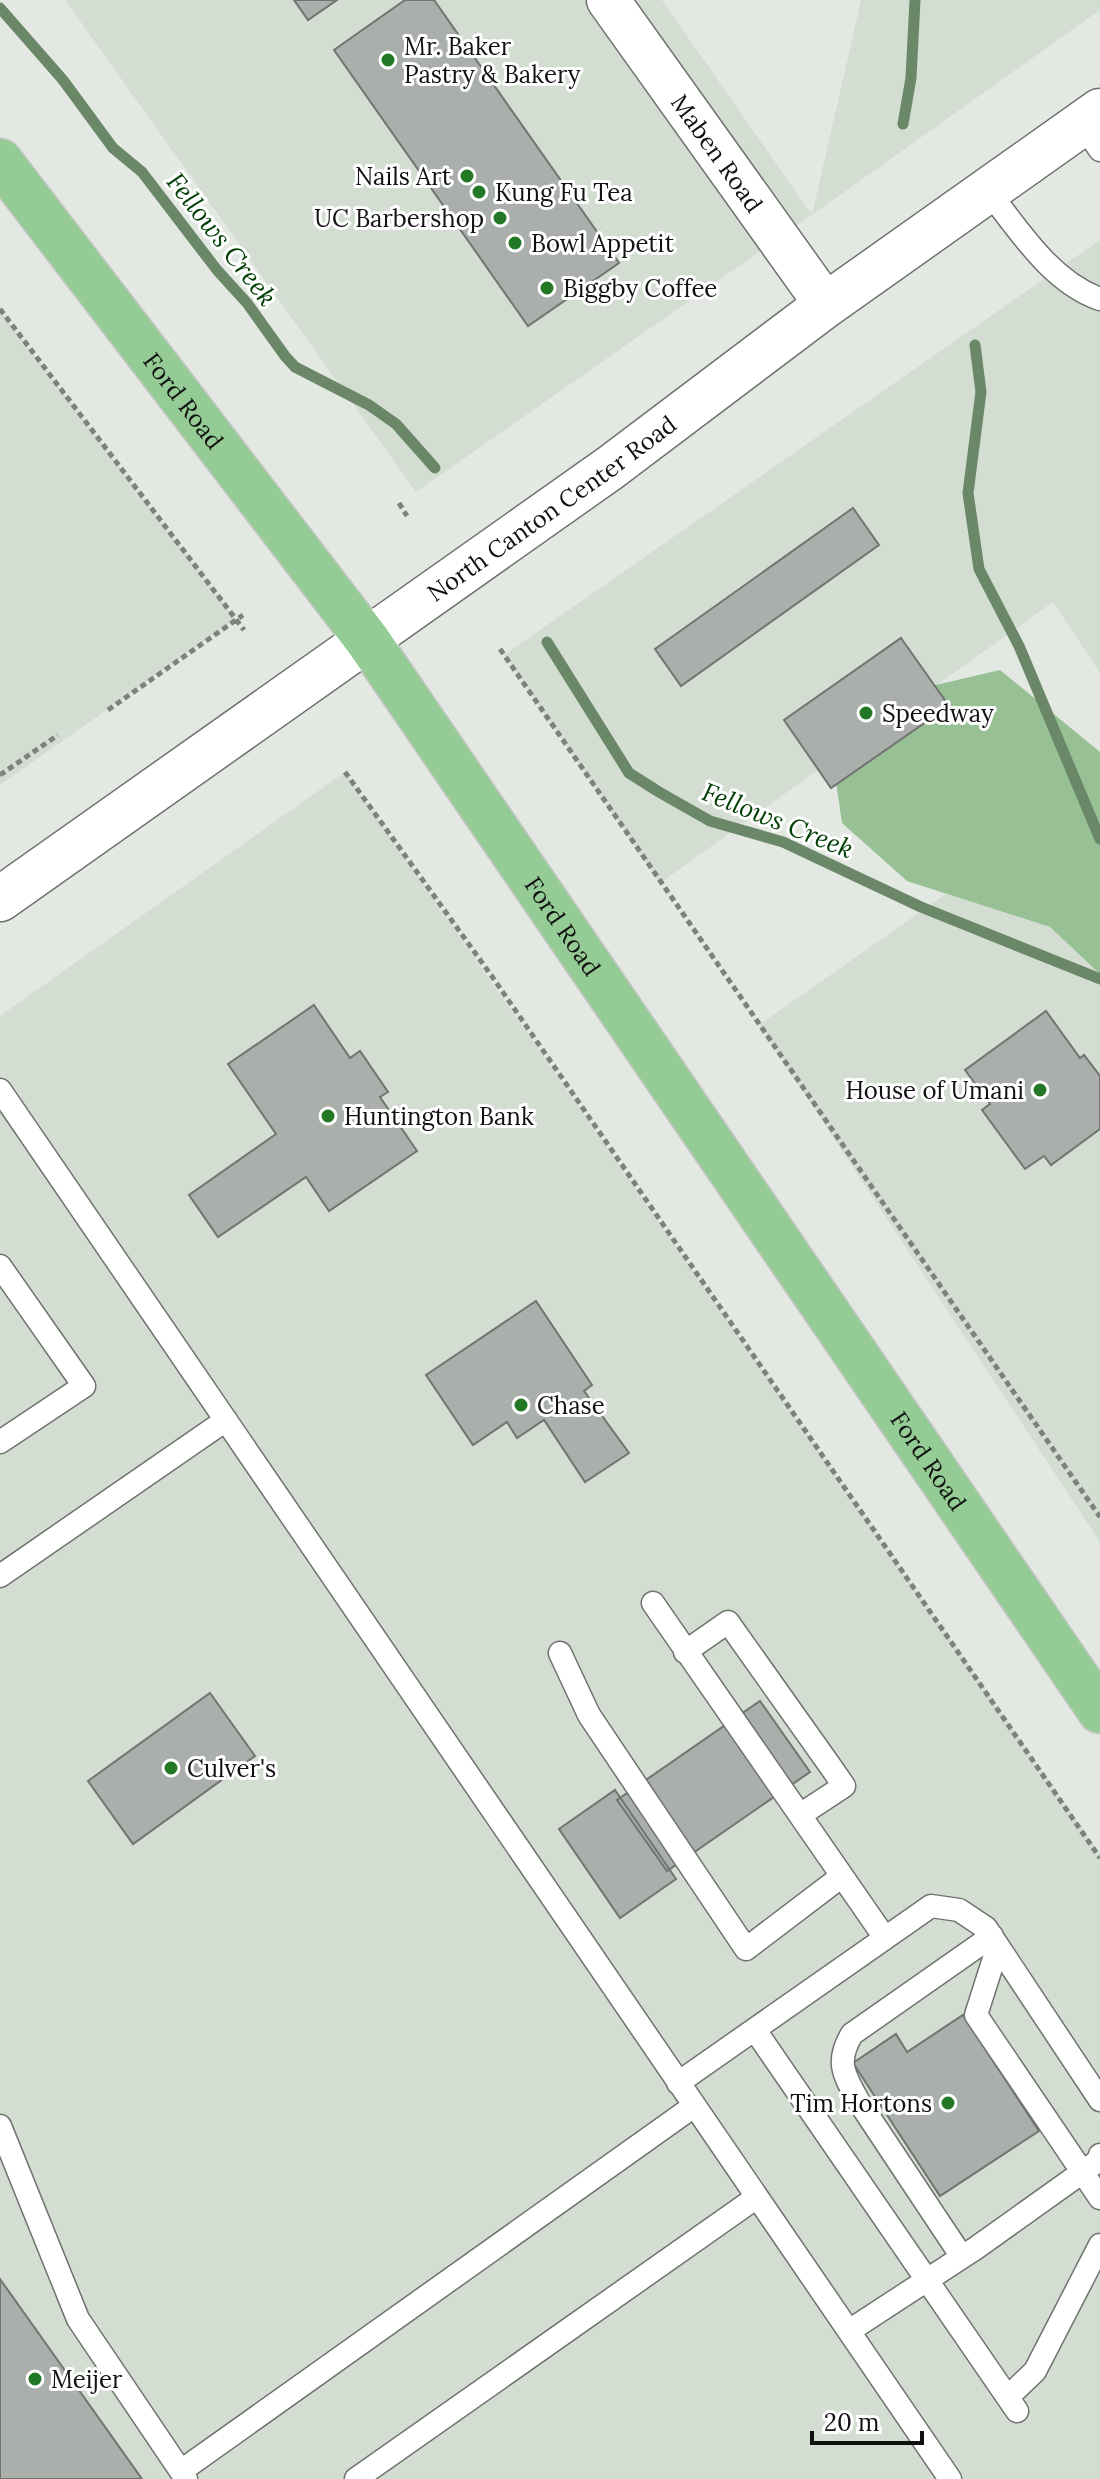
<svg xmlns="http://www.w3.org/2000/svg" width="1100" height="2479" viewBox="0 0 1100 2479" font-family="Lora,serif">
<rect width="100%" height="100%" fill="#e3e8e3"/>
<path fill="#d3ddd2" d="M65,0H662L812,215L861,0H1100V10L812,215L416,492Z
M1100,240V673L1053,602L660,883L504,655Z
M0,310L236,619L0,785Z
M345,772L1100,1854V2479H0V1016Z
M946,894L1050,927L1100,974V1542L759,1025Z"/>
<path fill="#97c195" d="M1000,670L1100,752V974L1050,927L907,881L842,823L834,768L910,691Z"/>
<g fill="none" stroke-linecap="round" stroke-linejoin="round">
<path stroke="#6a8768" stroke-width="11" d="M0,8L63,80L113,148L142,172L217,270L247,303L285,356L295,367L369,405L396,424L435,468
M903,124L911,78L915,0
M975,345L981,392L968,493L979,569L1019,646L1100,839
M547,642L629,773L659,792L710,821L783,842L921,907L1100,979"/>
</g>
<path fill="#abafab" stroke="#717470" stroke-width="2" d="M294,0H337L308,20Z
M405,0H434L619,263L528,326L334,50Z
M853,508L879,545L681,686L655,649Z
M901,638L949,706L831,788L784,720Z
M314,1005L350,1058L360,1051L388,1092L380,1097L417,1151L329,1211L306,1177L218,1237L189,1195L276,1134L228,1064Z
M1046,1011L1080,1058L1084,1055L1100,1076V1129L1051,1165L1044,1156L1025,1169L982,1110L990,1104L965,1070Z
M536,1301L592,1385L584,1391L629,1453L585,1482L544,1420L517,1438L507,1422L473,1445L426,1375Z
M210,1693L255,1756L133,1844L88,1781Z
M760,1701L810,1772L667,1871L617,1800Z
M615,1790L676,1879L620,1918L559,1829Z
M963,2015L1039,2131L940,2196L853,2063L896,2034L907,2052Z
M0,2279L142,2479H0Z"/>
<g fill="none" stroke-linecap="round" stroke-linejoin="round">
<g stroke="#6f726e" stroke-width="25">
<path id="service" d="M1082,124L1100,150
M988,191C1019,230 1051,282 1100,299
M0,1090L950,2479
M0,1266L84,1386L0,1442
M0,1576L226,1420
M653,1603L885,1938
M685,1652L728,1622L833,1770L844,1786L800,1815
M560,1653L589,1715L746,1949L842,1876
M998,1946L976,2015L1100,2198
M755,2030L1017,2411
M678,2083L931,1906L959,1910L986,1928L1100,2100
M0,2126L78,2319L186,2479
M962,2257L859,2102C844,2075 835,2062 852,2034L992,1936
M849,2331L976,2248L1098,2161L1100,2155
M1008,2397L1035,2371L1100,2245
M181,2471L694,2106
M356,2479L757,2197"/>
</g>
<g stroke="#6f726e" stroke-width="45">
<g id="minor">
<path id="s1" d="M608,0L826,305"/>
</g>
</g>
<g stroke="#6f726e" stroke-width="47">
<g id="secondary">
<path id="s2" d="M0,899L610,468L826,305L1100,111"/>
</g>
</g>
<g stroke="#c6c6c6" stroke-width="47">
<g id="primary">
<path id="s3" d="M0,161L368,641L1100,1711"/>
</g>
</g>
<path stroke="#7e817e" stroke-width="5" stroke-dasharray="6 4" stroke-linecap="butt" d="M0,309L244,630
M399,503L407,516
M500,649L1100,1517
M108,710L243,615
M345,772L491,975L1100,1858
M0,775L58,735"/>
<use href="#service" stroke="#fff" stroke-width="22"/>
<use href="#minor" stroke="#fff" stroke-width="42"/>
<use href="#secondary" stroke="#fff" stroke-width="44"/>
<use href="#primary" stroke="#95cc95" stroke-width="44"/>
</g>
<g fill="#227825" stroke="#fff" stroke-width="3">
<circle cx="388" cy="60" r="8"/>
<circle cx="467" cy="176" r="8"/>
<circle cx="479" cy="192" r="8"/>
<circle cx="500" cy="218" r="8"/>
<circle cx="515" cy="243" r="8"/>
<circle cx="547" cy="288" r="8"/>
<circle cx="866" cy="713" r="8"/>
<circle cx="1040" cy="1090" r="8"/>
<circle cx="328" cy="1116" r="8"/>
<circle cx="521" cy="1405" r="8"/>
<circle cx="171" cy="1768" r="8"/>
<circle cx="948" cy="2103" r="8"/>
<circle cx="35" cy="2379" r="8"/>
</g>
<g text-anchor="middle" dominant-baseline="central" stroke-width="6" stroke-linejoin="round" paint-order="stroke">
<g font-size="24" fill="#101110" stroke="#fff" text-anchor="start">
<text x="404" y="46">Mr. Baker<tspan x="404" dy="28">Pastry &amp; Bakery</tspan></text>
<text x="451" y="176" text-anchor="end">Nails Art</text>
<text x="495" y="192">Kung Fu Tea</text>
<text x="484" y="218" text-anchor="end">UC Barbershop</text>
<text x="531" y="243">Bowl Appetit</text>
<text x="563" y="288">Biggby Coffee</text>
<text x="882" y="713">Speedway</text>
<text x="1024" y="1090" text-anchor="end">House of Umani</text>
<text x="344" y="1116">Huntington Bank</text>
<text x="537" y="1405">Chase</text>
<text x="187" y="1768">Culver's</text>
<text x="932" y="2103" text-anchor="end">Tim Hortons</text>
<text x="51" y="2379">Meijer</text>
</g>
<g font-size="24" fill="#101110" stroke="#fff">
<text stroke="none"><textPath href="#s1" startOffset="188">Maben Road</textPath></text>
<text stroke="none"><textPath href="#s3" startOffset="302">Ford Road</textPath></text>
<text stroke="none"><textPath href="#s2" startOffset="676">North Canton Center Road</textPath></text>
<text stroke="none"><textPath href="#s3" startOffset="950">Ford Road</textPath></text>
<text stroke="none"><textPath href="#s3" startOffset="1598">Ford Road</textPath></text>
</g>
<g font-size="26" font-style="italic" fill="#003f04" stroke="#fff">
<text transform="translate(222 239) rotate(52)">Fellows Creek</text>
<text transform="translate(778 820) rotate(22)">Fellows Creek</text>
</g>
</g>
<path d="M812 2431v12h110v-12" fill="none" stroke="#101110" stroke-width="4"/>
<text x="824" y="2431" font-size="24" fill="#101110" stroke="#ffffff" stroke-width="6" paint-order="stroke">20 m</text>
</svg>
